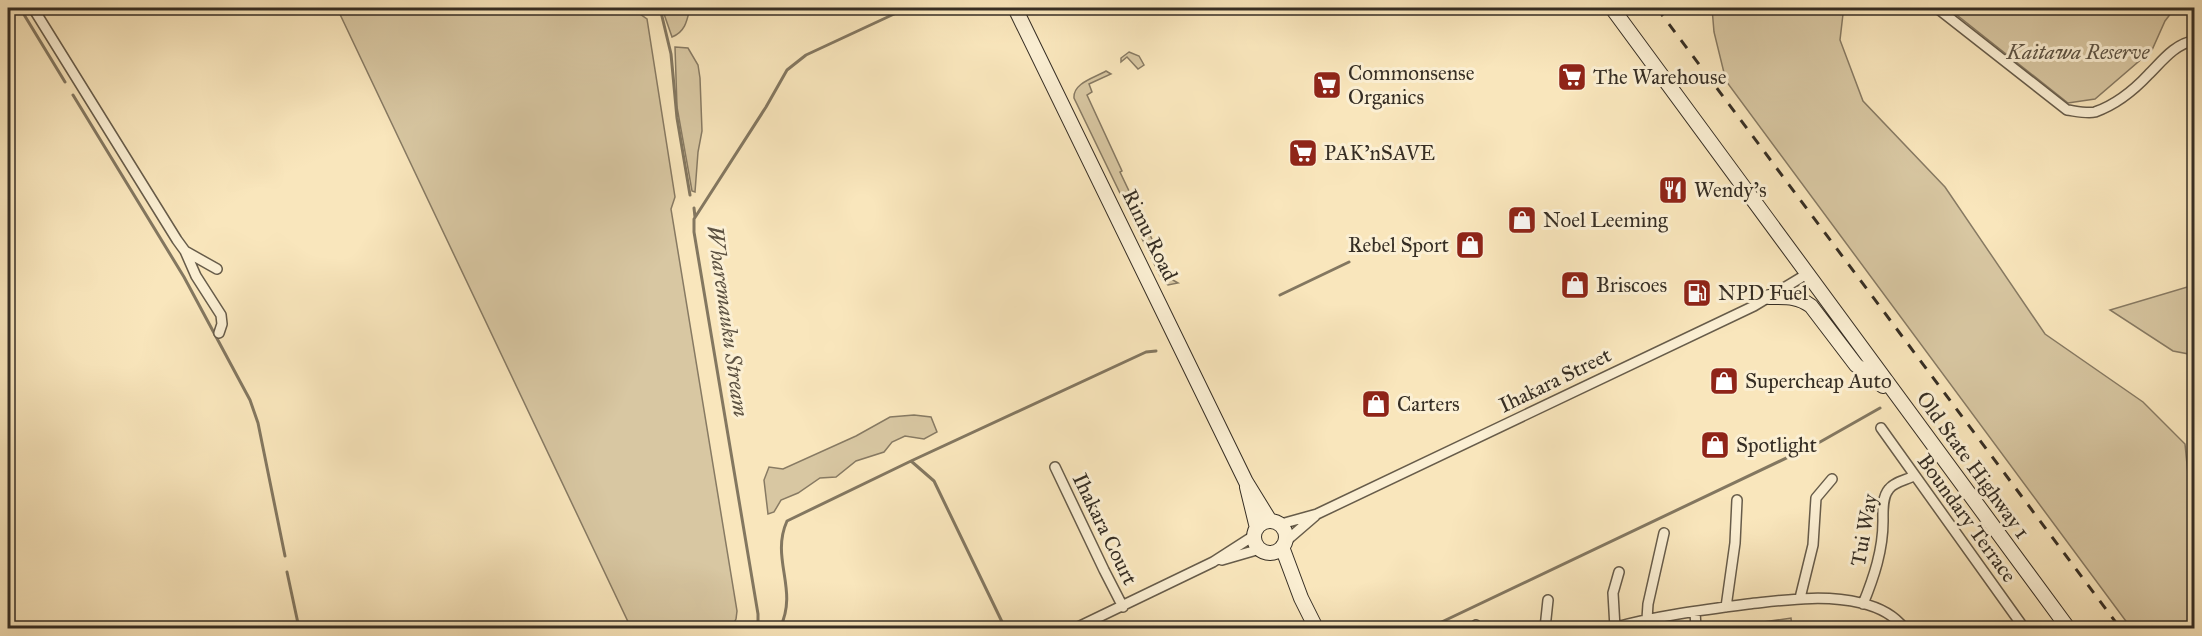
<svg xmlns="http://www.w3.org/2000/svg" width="2202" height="636" viewBox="0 0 2202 636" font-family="'IM FELL Great Primer',serif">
<rect width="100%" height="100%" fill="#f9e6bc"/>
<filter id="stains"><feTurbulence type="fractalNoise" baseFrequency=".00333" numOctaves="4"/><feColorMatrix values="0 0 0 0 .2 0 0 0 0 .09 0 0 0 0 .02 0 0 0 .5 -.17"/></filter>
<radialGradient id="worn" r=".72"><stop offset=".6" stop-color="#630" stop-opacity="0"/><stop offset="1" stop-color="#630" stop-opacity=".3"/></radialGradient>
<path fill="#d8c7a2" stroke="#877a63" stroke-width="1.5" d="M337,8H631L647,19L675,197L671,209L737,611L736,619L731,628H631Z
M665,8H690C687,21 685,32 672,37L663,11Z
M1712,8H1868L1843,14L1840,40L1863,101L1945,187L2045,334L2143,402L2185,444L2194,535V628H2131L1726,81L1714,32Z
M1948,8H2175L2165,21L2152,50L2095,99L2068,103Z
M675,47L688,48L698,65L700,78L702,131L698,152L695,192L692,191L677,107Z
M1129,52L1139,56L1144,65L1138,69L1127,57L1121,62V58Z
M1106,71L1111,74L1089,84L1092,92L1087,95L1122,171L1120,172L1171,279L1178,283L1168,285L1162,280L1074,98C1073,83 1094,78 1106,71Z
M2194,285V355L2173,351L2110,310Z
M914,415L931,417L937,432L924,439L905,436L892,442L884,452L856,461L836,477L820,478L798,493L781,500L774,512L768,514L764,480L769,467L783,469L856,436L890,417Z
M1791,618L1792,628H1737V626Z"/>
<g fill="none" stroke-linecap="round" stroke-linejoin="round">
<path stroke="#837760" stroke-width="3" d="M20,8L65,82
M660,8L671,54L677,118L690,195
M73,95L184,277L250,400L258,423L285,556
M694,208L695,217
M1280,295L1349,262
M911,461L934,481L1005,628
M287,572L299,628
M758,628V614L694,232V219L766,107L787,70L806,55L907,8
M780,628C799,589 770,559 787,521L911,461L1146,352L1156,351
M1429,628L1820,442L1880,408"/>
<g stroke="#675c4a" stroke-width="12">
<path id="minor" d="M33,8L177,240L185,251L217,269
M1937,8L2067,110C2075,111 2087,114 2095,112C2115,105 2135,89 2149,74C2162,61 2176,43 2194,41
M185,251L196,276L221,315L222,324L219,333
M1881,428L2024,628
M1055,467L1104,570L1123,607
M1281,524L1317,514L1754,306L1807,274
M1286,541L1315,516
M1222,560L1260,549
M1800,598L1813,545L1816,498L1832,479
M1863,604C1874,577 1883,550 1883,521C1883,511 1882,497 1889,489C1894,482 1906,480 1914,476
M1726,607L1735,543L1737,500
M1695,612L1696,628
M1647,619L1648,604L1664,533
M1476,625L1477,628
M1076,628L1213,562L1255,535
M1545,628L1548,600
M1613,628C1656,616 1702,610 1748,604C1786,600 1824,594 1861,603C1878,607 1894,615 1904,628
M1615,628L1613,593L1619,572"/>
</g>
<g stroke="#362e24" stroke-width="16">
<path id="secondary" d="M1015,8L1246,482L1270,521
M1612,8L2068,628
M1769,297C1786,297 1798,296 1811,306L1856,365L1883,386
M1247,487L1257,528
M1254 537a16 16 0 1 1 32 0a16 16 0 1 1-32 0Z
M1282,547L1301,598L1316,628"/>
</g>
<use href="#minor" stroke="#fbefd3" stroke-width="9"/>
<use href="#secondary" stroke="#fbefd3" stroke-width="14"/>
<path stroke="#362e24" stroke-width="3" stroke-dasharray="10 10" stroke-linecap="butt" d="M1657,8L2120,628"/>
</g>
<defs>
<g id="supermarket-square" transform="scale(1.5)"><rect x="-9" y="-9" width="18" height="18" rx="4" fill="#8f2418" stroke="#fbefd3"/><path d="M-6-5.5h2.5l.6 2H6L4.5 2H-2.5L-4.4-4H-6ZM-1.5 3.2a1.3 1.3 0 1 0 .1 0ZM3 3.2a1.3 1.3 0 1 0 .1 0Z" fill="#fff"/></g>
<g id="restaurant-square" transform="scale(1.5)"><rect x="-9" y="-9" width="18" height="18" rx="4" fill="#8f2418" stroke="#fbefd3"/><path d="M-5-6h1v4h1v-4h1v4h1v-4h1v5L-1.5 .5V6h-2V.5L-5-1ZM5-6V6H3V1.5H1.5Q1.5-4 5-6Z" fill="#fff"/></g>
<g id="shop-square" transform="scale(1.5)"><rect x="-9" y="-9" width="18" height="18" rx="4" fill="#8f2418" stroke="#fbefd3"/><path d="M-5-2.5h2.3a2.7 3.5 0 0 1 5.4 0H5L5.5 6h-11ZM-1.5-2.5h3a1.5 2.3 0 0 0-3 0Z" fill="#fff"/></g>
<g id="fuel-square" transform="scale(1.5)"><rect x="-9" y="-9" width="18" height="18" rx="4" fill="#8f2418" stroke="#fbefd3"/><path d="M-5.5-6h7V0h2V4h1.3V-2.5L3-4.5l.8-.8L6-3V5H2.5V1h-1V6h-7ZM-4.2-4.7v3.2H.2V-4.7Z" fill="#fff"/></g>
</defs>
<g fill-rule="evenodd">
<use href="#supermarket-square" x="1572" y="77"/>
<use href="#supermarket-square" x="1327" y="85"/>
<use href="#supermarket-square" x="1303" y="153"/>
<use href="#restaurant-square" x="1673" y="190"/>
<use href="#shop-square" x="1522" y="220"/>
<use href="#shop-square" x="1470" y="245"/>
<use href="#shop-square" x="1575" y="285"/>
<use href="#fuel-square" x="1697" y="293"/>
<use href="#shop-square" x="1724" y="381"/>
<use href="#shop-square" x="1376" y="404"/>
<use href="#shop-square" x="1715" y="445"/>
</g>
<g text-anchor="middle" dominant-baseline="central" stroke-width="6" stroke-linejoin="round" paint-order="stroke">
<g font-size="21" font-style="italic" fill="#5e5444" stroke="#fbefd3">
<text x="2078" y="52">Kaitawa Reserve</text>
</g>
<g font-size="21" fill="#362e24" stroke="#fbefd3" text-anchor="start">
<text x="1348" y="73">Commonsense<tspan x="1348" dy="24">Organics</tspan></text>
<text x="1593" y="77">The Warehouse</text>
<text x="1324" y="153">PAK'nSAVE</text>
<text x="1694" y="190">Wendy's</text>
<text x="1543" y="220">Noel Leeming</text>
<text x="1449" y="245" text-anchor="end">Rebel Sport</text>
<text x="1596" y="285">Briscoes</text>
<text x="1718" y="293">NPD Fuel</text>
<text x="1745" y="381">Supercheap Auto</text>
<text x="1397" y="404">Carters</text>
<text x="1736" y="445">Spotlight</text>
</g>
<g font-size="21" fill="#362e24" stroke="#fbefd3">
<text transform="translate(1150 235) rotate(64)">Rimu Road</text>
<text transform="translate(1555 380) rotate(-26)">Ihakara Street</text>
<text transform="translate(1973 465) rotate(54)">Old State Highway 1</text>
<text transform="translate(1967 518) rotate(54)">Boundary Terrace</text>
<text transform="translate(1105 529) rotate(64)">Ihakara Court</text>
<text transform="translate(1864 530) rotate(-80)">Tui Way</text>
</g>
<g font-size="22" font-style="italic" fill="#5d5242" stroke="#fbefd3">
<text transform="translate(728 321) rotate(82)">Wharemauku Stream</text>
</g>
</g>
<rect width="2202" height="636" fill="none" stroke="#f9e6bc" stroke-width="30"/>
<rect x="9" y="9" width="2184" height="618" fill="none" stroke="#362e24" stroke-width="3"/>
<rect x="15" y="15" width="2172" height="606" fill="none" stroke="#362e24" stroke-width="1.5"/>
<rect width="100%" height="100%" filter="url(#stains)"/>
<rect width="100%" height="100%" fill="url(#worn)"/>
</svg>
